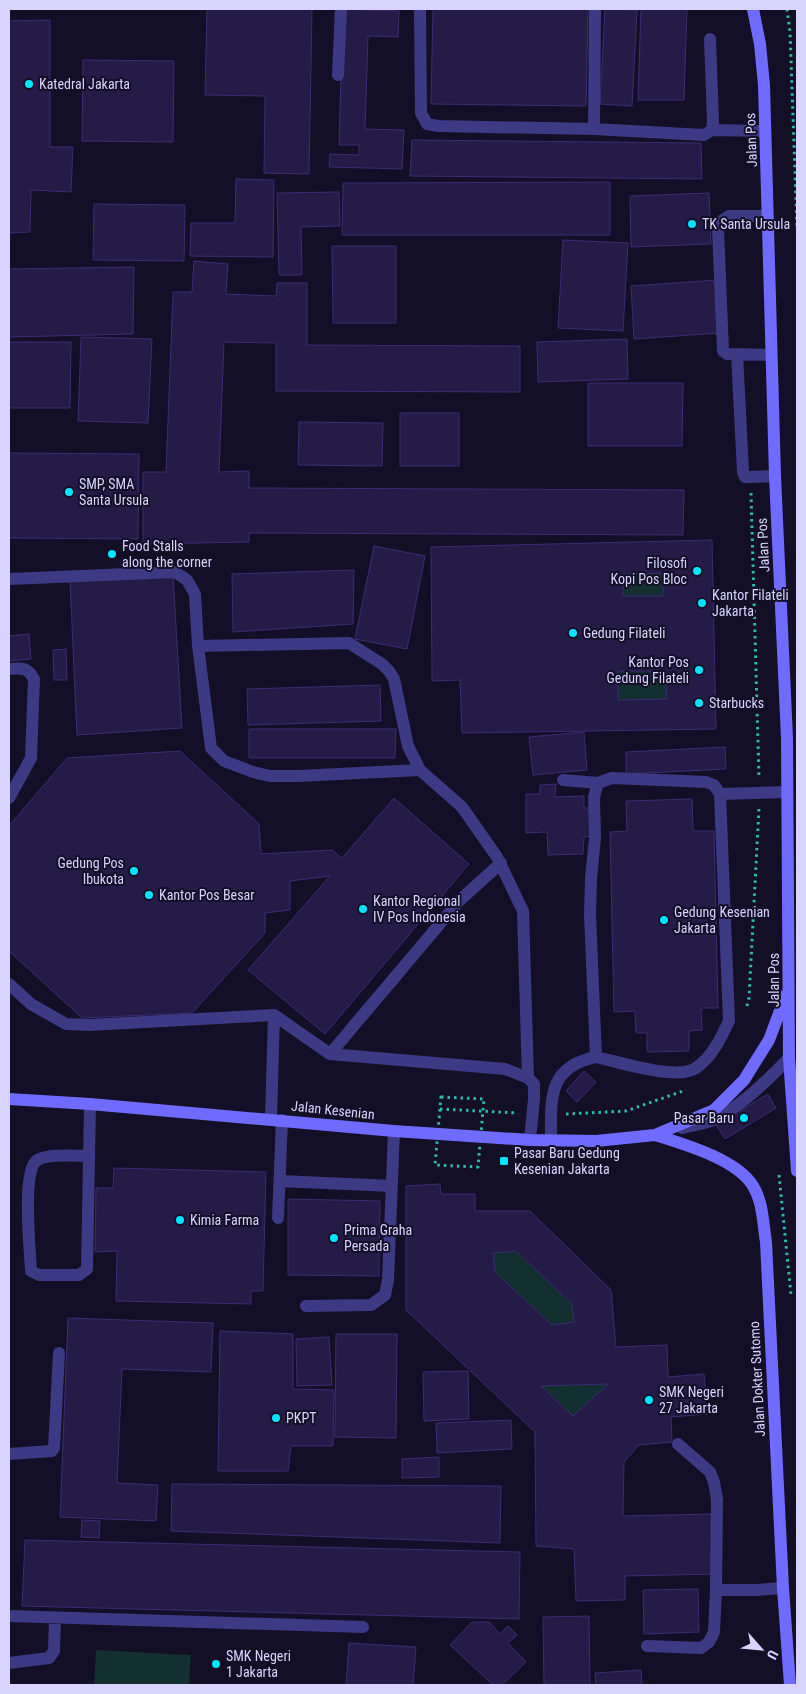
<svg xmlns="http://www.w3.org/2000/svg" width="806" height="1694" viewBox="0 0 806 1694" font-family="'Roboto Condensed',sans-serif">
<rect width="100%" height="100%" fill="#130f26"/>
<path fill="#12302f" d="M663,573V596H623V574Z
M618,671H665L667,699L618,700Z
M516,1251L572,1304L574,1322L552,1325L495,1272L493,1253Z
M608,1384L573,1416L541,1386Z
M96,1650L191,1655L189,1685H94Z"/>
<path fill="#241b47" stroke="#3b2d73" fill-rule="evenodd" d="M207,9H312L309,174L264,173L265,96L205,95Z
M343,9L399,11L398,37L368,36L365,129L404,130L402,169L329,167L330,154L359,155V145H339Z
M433,9H588L586,106L431,104Z
M605,9L637,10L632,106L600,104Z
M641,9H687L684,100H638Z
M50,20V147H73L71,192L31,190L30,232L9,233V21Z
M83,60L174,61L173,142L82,141Z
M412,140L701,143L702,179L410,176Z
M236,179L274,180L273,257L190,256L191,223H235Z
M610,182V235H342L343,183Z
M339,192L340,226L301,227L302,275H279L277,193Z
M709,193L711,244L631,247L630,196Z
M94,204L185,205L184,261L93,260Z
M563,240L628,243L623,331L558,328Z
M332,246H396V323H333Z
M194,261L228,264L226,294L276,296L277,283H307V345L520,346V392L276,391V343L224,342L219,472L249,471V488L684,490L683,535L249,533V542L143,544V472H166L173,292H192Z
M134,267L133,334L9,337V269Z
M717,280L720,333L634,339L631,286Z
M81,337L152,339L148,423L78,421Z
M627,339L628,379L538,382L537,342Z
M9,342H71L70,408H9Z
M588,383H683L682,446H588Z
M400,413H459V466H400Z
M299,422L383,423L382,466L298,465Z
M9,453L139,454L138,539L9,538Z
M712,540L716,729L462,733L460,680L432,681L431,547ZM663,573V596H623V574ZM618,671H665L667,699L618,700Z
M374,546L425,556L407,649L355,639Z
M354,570L353,624L233,632L232,574Z
M173,575L182,728L77,735L70,581Z
M29,634L31,659L9,661V636Z
M66,649L67,680H54L53,650Z
M380,685L381,721L248,725L247,689Z
M249,729H396L395,758H249Z
M584,732L587,770L533,775L529,737Z
M725,747L726,769L626,774V752Z
M180,751L259,824L261,854L332,850L342,858L394,798L469,864L325,1034L248,970L330,876L290,881V910L265,913V933L192,1013L82,1018L9,951V826L67,758Z
M556,784L555,797L584,796V808H593L592,836L584,837L583,854L548,855L547,832L526,833V794H540V785Z
M692,799L693,831H714L718,1008H701L702,1030L689,1031V1051L647,1052V1033H636L635,1011L614,1012L610,832L627,831L626,801Z
M584,1071L596,1082L577,1102L566,1091Z
M768,1094L776,1108L725,1139L716,1125Z
M114,1168L266,1172L263,1291H251V1304L116,1301L117,1251L95,1252L96,1188H113Z
M440,1184L441,1194H475V1211H530L611,1290L616,1347L667,1345L668,1377L704,1374L708,1414L671,1417L672,1442L639,1445L624,1462L623,1516L714,1514L716,1574L625,1576V1600L576,1601L574,1549L536,1546L535,1432L406,1310V1186ZM516,1251L572,1304L574,1322L552,1325L495,1272L493,1253ZM608,1384L573,1416L541,1386Z
M288,1199L380,1201L379,1276L288,1275Z
M68,1318L213,1323L211,1372L122,1369L117,1483L158,1485L156,1521L60,1517Z
M220,1331L293,1334V1389L334,1390L333,1446H291L288,1471H218Z
M336,1334H397L396,1438L335,1437Z
M329,1337L332,1385L297,1386L296,1339Z
M468,1371L469,1419L424,1421L423,1372Z
M511,1420L512,1449L437,1453L436,1423Z
M439,1457V1477L402,1478V1459Z
M172,1484L501,1486L500,1543L171,1531Z
M82,1520L100,1521L99,1538L81,1537Z
M25,1540L520,1552L519,1619L22,1606Z
M698,1589L699,1632L644,1634L643,1590Z
M589,1616L590,1685H544L543,1617Z
M472,1622H489L500,1634L508,1626L517,1635L508,1643L526,1662L502,1685H493L450,1645Z
M349,1643L416,1647L413,1685H346Z
M641,1670L642,1685H596L595,1673Z"/>
<g fill="none" stroke-linecap="round" stroke-linejoin="round">
<path stroke="#2fb8b0" stroke-width="3" stroke-dasharray="2.5 4" stroke-linecap="butt" d="M787,9L790,32L797,227
M751,493L759,777
M747,1006L749,998L759,808
M441,1097L484,1099L478,1167L435,1165Z
M440,1109L518,1113
M566,1114L626,1111L686,1090
M779,1175L791,1295"/>
<path stroke="#3d3a85" stroke-width="12" d="M420,9L421,113L427,124L438,126L594,129L704,135L712,130L713,122L710,39
M338,75L341,9
M594,129L595,9
M712,130L765,131
M767,216H729L721,221L718,228L723,351L727,354L770,355
M737,354L743,472L745,477H749L775,476
M9,579L175,572L187,580L195,594L198,646L211,748L224,761L253,772L270,776H298L420,770
M198,646L349,643L382,664L389,671L394,679L408,746L420,770L462,807L497,857L523,911L528,1078L534,1084V1099L530,1140
M9,669C22,668 27,667 34,679L31,758L9,798
M563,780L598,783L612,778L706,782L714,785L720,794L729,1021C721,1038 712,1057 696,1068C677,1081 619,1062 596,1057
M720,794L787,792
M9,984L31,1004L66,1024L89,1025L274,1015L330,1054L505,1069L528,1078
M330,1054L460,900L501,863
M271,1119L274,1015
M682,1128C692,1125 704,1124 713,1120C740,1108 769,1079 789,1058
M551,1141C551,1099 547,1067 596,1057L590,915L591,878L595,838L594,797L598,783
M89,1156C77,1156 46,1153 36,1161C22,1174 30,1250 31,1271L39,1275H79L87,1269L90,1104
M280,1181L392,1186
M278,1218L282,1120
M306,1306L371,1305L385,1295L388,1280L394,1131
M9,1454L52,1451L54,1448L59,1353
M716,1590H756L783,1588
M9,1616L363,1627
M647,1646L701,1648L709,1642L714,1632L716,1590L717,1499L714,1482L710,1472L678,1444
M9,1663L49,1658L54,1651L55,1618"/>
<path stroke="#6f6bff" stroke-width="12" d="M753,9L760,44L764,85L775,476L787,738L789,1058L797,1171
M9,1099L90,1104L394,1131L530,1140L596,1141L655,1135L714,1110L744,1080L769,1040L786,995
M655,1135C683,1144 737,1159 753,1186C763,1202 763,1224 766,1242L783,1588L790,1685"/>
</g>
<g fill="#00e5ff" stroke="#130f26" stroke-width="2">
<circle cx="29" cy="84" r="5"/>
<circle cx="692" cy="224" r="5"/>
<circle cx="69" cy="492" r="5"/>
<circle cx="112" cy="554" r="5"/>
<circle cx="697" cy="571" r="5"/>
<circle cx="702" cy="603" r="5"/>
<circle cx="573" cy="633" r="5"/>
<circle cx="699" cy="670" r="5"/>
<circle cx="699" cy="703" r="5"/>
<circle cx="134" cy="871" r="5"/>
<circle cx="149" cy="895" r="5"/>
<circle cx="363" cy="909" r="5"/>
<circle cx="664" cy="920" r="5"/>
<circle cx="744" cy="1118" r="5"/>
<rect x="499" y="1156" width="10" height="10" rx="2.5"/>
<circle cx="180" cy="1220" r="5"/>
<circle cx="334" cy="1238" r="5"/>
<circle cx="649" cy="1400" r="5"/>
<circle cx="276" cy="1418" r="5"/>
<circle cx="216" cy="1664" r="5"/>
</g>
<g text-anchor="middle" dominant-baseline="central" stroke-width="4" stroke-linejoin="round" paint-order="stroke">
<g font-size="14" fill="#d9d4ff" stroke="#130f26" text-anchor="start">
<text x="39" y="84">Katedral Jakarta</text>
<text x="702" y="224">TK Santa Ursula</text>
<text x="79" y="484">SMP, SMA<tspan x="79" dy="16">Santa Ursula</tspan></text>
<text x="122" y="546">Food Stalls<tspan x="122" dy="16">along the corner</tspan></text>
<text x="687" y="563" text-anchor="end">Filosofi<tspan x="687" dy="16">Kopi Pos Bloc</tspan></text>
<text x="712" y="595">Kantor Filateli<tspan x="712" dy="16">Jakarta</tspan></text>
<text x="583" y="633">Gedung Filateli</text>
<text x="689" y="662" text-anchor="end">Kantor Pos<tspan x="689" dy="16">Gedung Filateli</tspan></text>
<text x="709" y="703">Starbucks</text>
<text x="124" y="863" text-anchor="end">Gedung Pos<tspan x="124" dy="16">Ibukota</tspan></text>
<text x="159" y="895">Kantor Pos Besar</text>
<text x="373" y="901">Kantor Regional<tspan x="373" dy="16">IV Pos Indonesia</tspan></text>
<text x="674" y="912">Gedung Kesenian<tspan x="674" dy="16">Jakarta</tspan></text>
<text x="734" y="1118" text-anchor="end">Pasar Baru</text>
<text x="514" y="1153">Pasar Baru Gedung<tspan x="514" dy="16">Kesenian Jakarta</tspan></text>
<text x="190" y="1220">Kimia Farma</text>
<text x="344" y="1230">Prima Graha<tspan x="344" dy="16">Persada</tspan></text>
<text x="659" y="1392">SMK Negeri<tspan x="659" dy="16">27 Jakarta</tspan></text>
<text x="286" y="1418">PKPT</text>
<text x="226" y="1656">SMK Negeri<tspan x="226" dy="16">1 Jakarta</tspan></text>
</g>
<g font-size="14" fill="#d9d4ff" stroke="#130f26">
<text transform="translate(751 140) rotate(-92)">Jalan Pos</text>
<text transform="translate(763 545) rotate(-93)">Jalan Pos</text>
<text transform="translate(774 980) rotate(-90)">Jalan Pos</text>
<text transform="translate(333 1110) rotate(6)">Jalan Kesenian</text>
<text transform="translate(757 1379) rotate(-93)">Jalan Dokter Sutomo</text>
</g>
</g>
<rect width="806" height="1694" fill="none" stroke="#d9d4ff" stroke-width="20"/>
<g transform="translate(761 1649) rotate(117)" stroke="#130f26" stroke-width="4" paint-order="stroke">
<path d="M0-4L9 19L0 12L-9 19Z" fill="#d9d4ff"/>
<text y="-8" font-size="14" font-weight="bold" text-anchor="middle" fill="#d9d4ff">U</text>
</g>
</svg>
